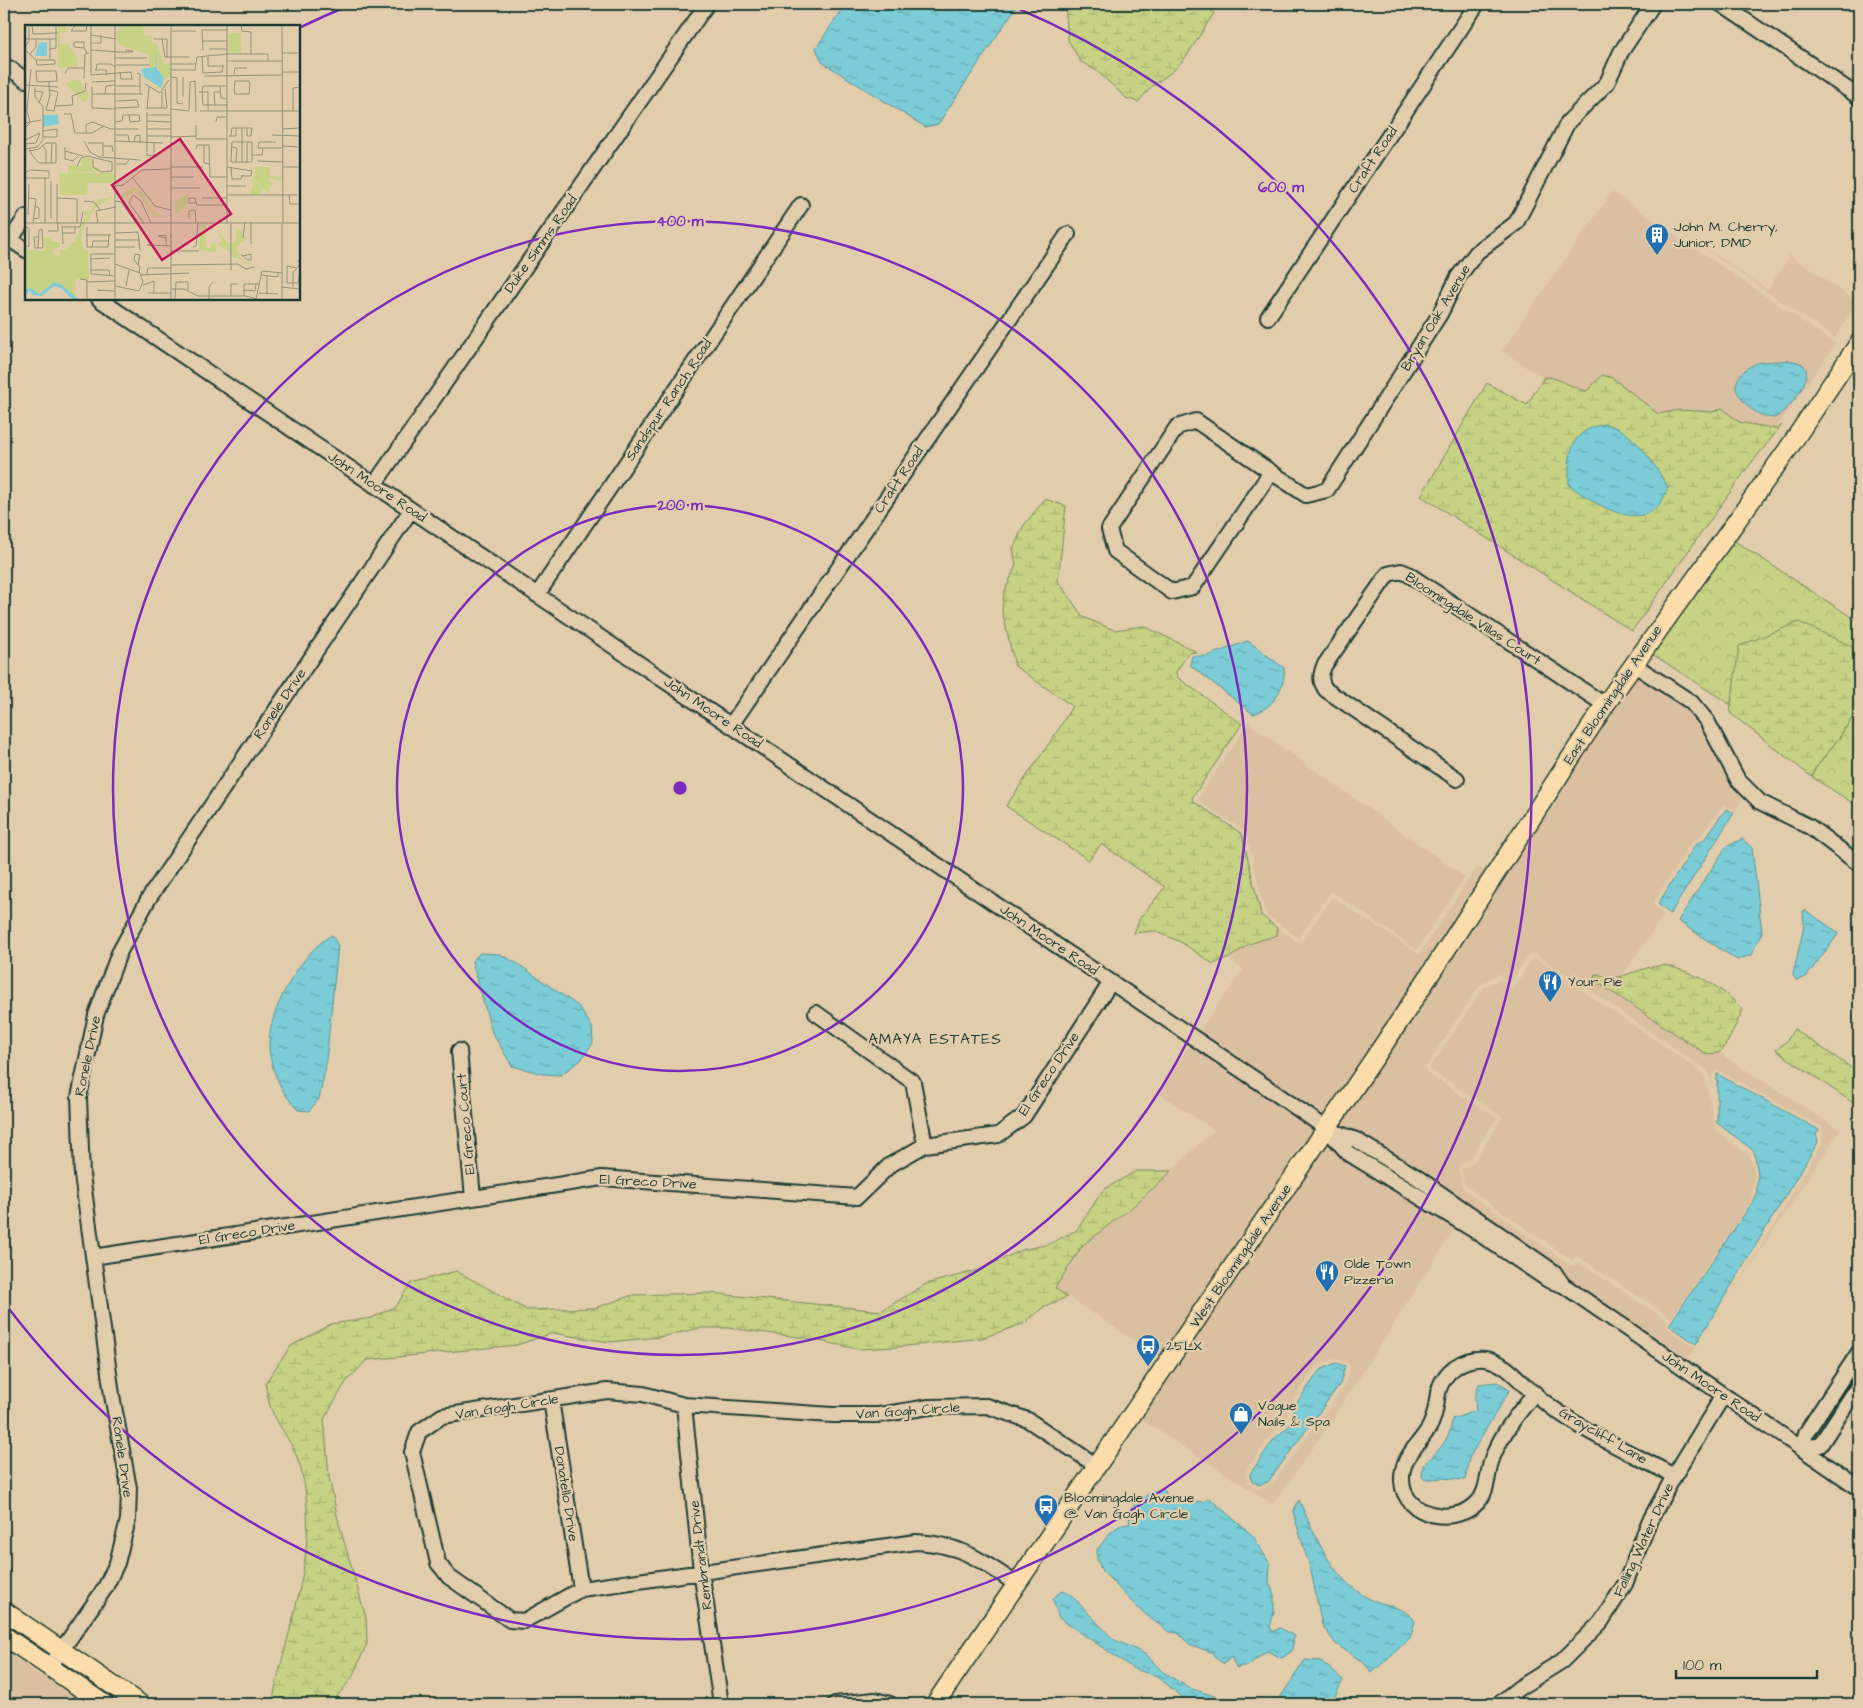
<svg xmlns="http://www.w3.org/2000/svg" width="1863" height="1708" viewBox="0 0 1863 1708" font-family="'Architects Daughter',sans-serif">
<defs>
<pattern id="forest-crowns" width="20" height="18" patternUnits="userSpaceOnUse" patternTransform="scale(1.25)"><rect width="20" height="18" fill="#c7d285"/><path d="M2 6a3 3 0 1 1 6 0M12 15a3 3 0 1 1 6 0" fill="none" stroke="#aab573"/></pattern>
<pattern id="wetland-marsh" width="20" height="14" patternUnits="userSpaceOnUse" patternTransform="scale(1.25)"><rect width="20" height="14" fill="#c7d285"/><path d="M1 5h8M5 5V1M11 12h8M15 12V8" fill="none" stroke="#aab573"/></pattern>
<pattern id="water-ripples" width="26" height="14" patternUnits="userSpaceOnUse" patternTransform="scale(1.25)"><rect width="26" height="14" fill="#7ccdd7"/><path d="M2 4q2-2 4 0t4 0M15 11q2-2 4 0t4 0" fill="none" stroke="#65a8af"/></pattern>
</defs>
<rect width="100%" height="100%" fill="#e1cdab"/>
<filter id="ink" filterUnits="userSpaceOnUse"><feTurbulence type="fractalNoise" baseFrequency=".02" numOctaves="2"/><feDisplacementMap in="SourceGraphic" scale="10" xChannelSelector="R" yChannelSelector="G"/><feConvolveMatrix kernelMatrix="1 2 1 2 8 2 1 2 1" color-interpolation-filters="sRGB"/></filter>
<g filter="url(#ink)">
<path fill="#dbbfa1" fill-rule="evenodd" d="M1612,192L1836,344L1726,498L1502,351Z
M1655,215L1768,290L1790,255L1857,302L1835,338Z
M1635,671L1688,706L1703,723L1746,795L1736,810L1723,805L1700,837L1692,842L1654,901V906L1664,915L1622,976L1613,979L1597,974L1593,979L1706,1054L1719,1053L1840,1130L1734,1291L1822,1144V1127L1717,1070L1713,1073L1712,1087L1708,1071L1534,953L1529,955L1510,983L1499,974L1480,985L1425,1068L1427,1073L1497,1118L1469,1160L1458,1166L1462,1188L1570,1265L1575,1266L1578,1262L1667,1320L1666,1327L1696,1348L1685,1364L1335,1127Z
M1248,723L1465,877L1417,950L1331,891L1299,938L1266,915L1246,832L1197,800Z
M1477,867L1487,874L1325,1122L1197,1034L1243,970L1229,958L1249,944L1277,935V928L1297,941H1302L1332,897L1419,954Z
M1533,957L1705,1074L1715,1129L1749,1155L1755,1174L1751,1201L1672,1318L1577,1256L1573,1261L1464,1185L1462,1168L1473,1163L1503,1117L1429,1069L1484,987L1500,979L1512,990Z
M1191,1042L1320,1130L1164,1360L1055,1288L1083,1245L1131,1208L1214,1130L1158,1093Z
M1328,1138L1456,1226L1327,1428L1273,1504L1137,1417ZM1335,1359L1346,1362L1350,1366L1344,1387L1271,1485L1258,1489L1248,1482L1245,1473L1270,1436L1286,1422L1290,1404L1316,1367Z
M4,1650L52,1683L86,1704H4Z"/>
<path fill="url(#forest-crowns)" stroke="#73885c" d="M1730,538L1859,622V660L1851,646L1732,694L1731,705L1649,652Z
M1859,707V807L1812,777L1815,769L1839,738Z"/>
<path fill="url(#wetland-marsh)" stroke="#73885c" d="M1065,4H1203L1214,13L1186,57L1173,71L1152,86L1138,102L1126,98L1097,71L1081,62L1068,40Z
M1602,375L1613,378L1658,414L1679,410L1713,412L1722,408L1739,422L1777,429L1782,425L1745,471L1632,631L1421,496L1487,383L1527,405L1544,377C1559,376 1572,389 1587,391Z
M1045,499L1066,506L1058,581L1083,617L1114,630L1144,626L1197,652L1188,653L1176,672L1177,677L1242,724L1192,798L1193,801L1242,834L1261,915L1277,928V935L1249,944L1229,958L1213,964L1181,942L1154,931L1134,933L1140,918L1165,887L1101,844L1089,860L1006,806L1059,729L1072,706L1015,666L1002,611L1004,593L1016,565L1013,549L1024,525Z
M1799,622L1851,646L1859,660V707L1839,738L1815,769L1812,777L1730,713L1739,646Z
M1665,965C1697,974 1720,985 1743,1010L1728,1041L1719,1053L1706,1054L1592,979L1597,974L1613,979L1650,967Z
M1794,1029L1859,1073V1107L1776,1050L1787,1041Z
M1136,1171H1172L1131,1208L1083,1245L1055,1288L1067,1297L1045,1306L1025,1323L982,1338L896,1347L858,1349L806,1338L729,1328H701L659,1337L609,1342L553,1333L517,1345L367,1360L346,1382L324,1419L329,1477L339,1524L366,1618L367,1643L353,1676L331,1704H272C287,1625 323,1549 300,1466C294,1444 280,1429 271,1409C268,1401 267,1391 265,1383L291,1346L331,1324L372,1318L396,1306L411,1283L456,1271L527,1310L595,1308L633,1295L709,1293L881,1311L926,1284L979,1270L1022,1250L1049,1244L1077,1230L1103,1190Z"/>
<path fill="url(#water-ripples)" stroke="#579396" d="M846,4H1018L938,124L925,127L822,62L816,48Z
M1762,362C1772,362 1793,358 1802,364C1818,376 1786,413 1774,418C1756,417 1744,404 1736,390C1735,375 1749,364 1762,362Z
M1604,424C1634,429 1653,463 1668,487C1651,541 1598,506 1569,485C1569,453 1568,432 1604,424Z
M1248,641L1284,668C1286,688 1272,709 1253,714L1190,665L1192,656H1207Z
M1726,809L1734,813L1670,914L1658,904L1696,844L1704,840Z
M1742,839L1752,848L1762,932L1751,955L1737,960L1678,921L1726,847Z
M1805,910L1839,933L1806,977L1796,980L1793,975L1804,926L1803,911Z
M332,935L338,946L325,1070L319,1099L309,1111L298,1110C282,1094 268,1066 269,1041C270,1008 303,950 332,935Z
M480,953L499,954L515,962L578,1006L592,1027L593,1043L580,1061L560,1075L543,1074L512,1066L492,1032L472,961Z
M1717,1074L1819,1130L1816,1134L1818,1142L1696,1344L1669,1325L1756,1197L1758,1174L1754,1151L1717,1123Z
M1336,1363L1345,1366L1340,1384L1268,1482L1259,1485L1251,1480L1250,1474L1274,1439L1290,1425L1294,1407L1320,1370Z
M1497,1382L1510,1389L1469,1458L1465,1480L1441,1478L1425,1480L1422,1477L1423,1465C1438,1452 1451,1439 1452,1419L1476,1411L1475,1397L1479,1384Z
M1163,1488L1168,1497L1167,1501L1173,1504L1176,1499L1204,1502L1209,1498L1253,1536L1270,1564L1269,1582L1274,1595V1612L1270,1627L1273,1632L1280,1628L1294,1636L1292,1651L1282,1658L1267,1651L1247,1666H1241L1237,1669L1231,1657L1224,1664L1214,1657L1213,1653L1189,1644L1178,1633L1169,1632L1140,1610L1102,1571L1097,1559V1550L1110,1533L1120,1525L1129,1524L1130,1519L1126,1515C1137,1500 1146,1494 1163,1488Z
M1299,1500C1314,1534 1332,1580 1368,1598C1383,1606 1405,1606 1415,1621L1410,1638L1372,1673L1364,1663L1336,1644L1322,1625L1311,1571L1293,1512Z
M1061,1591L1070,1594L1113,1639L1145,1654L1163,1672L1189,1688L1240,1704H1190L1157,1676L1134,1669L1059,1618L1053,1599Z
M1305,1660L1321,1661L1343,1680L1331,1704H1276Z"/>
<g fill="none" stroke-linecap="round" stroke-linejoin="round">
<g stroke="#1f3d34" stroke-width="18">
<path id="minor" d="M1721,4L1859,97
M9,68L26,80
M4,235L26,250
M11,239L26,217
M99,299L1265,1086L1327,1129L1348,1153L1472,1229L1548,1280L1563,1285L1859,1488
M1268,317L1477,4
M1196,421L1271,472L1193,587L1172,592L1115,551L1109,529L1177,427Z
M1271,472L1306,495L1327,490L1440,314L1458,277L1477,252L1516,223L1568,122L1607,83L1621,52L1653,4
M374,485L707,4
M537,595L801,205
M1633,664L1691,702L1707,721L1738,780L1760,802L1810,827L1859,864
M731,725L1068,234
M1457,779L1326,690C1320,682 1320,676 1324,666L1388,574L1401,571L1408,574L1605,705
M816,1013L913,1082L925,1145
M459,1051L473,1197
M1330,1130L1356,1140L1415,1176L1554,1272L1563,1285
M93,1257L602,1178L857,1197L890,1165L925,1145L998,1135L1024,1116L1111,982
M1859,1352L1806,1433L1802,1449L1820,1445L1859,1385
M1535,1393C1518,1413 1503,1432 1493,1456C1487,1470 1489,1490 1478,1502C1457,1526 1404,1518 1402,1481C1401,1456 1419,1446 1430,1426C1436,1414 1436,1405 1438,1393C1443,1371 1463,1357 1485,1359C1504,1361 1518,1379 1531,1391C1572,1427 1626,1450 1674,1476
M551,1400L581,1589
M684,1405L701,1571L721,1704
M1016,1584C981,1560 960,1544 916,1542L581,1589L524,1621L510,1620L449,1577L438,1563L412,1452L419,1432L442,1416L607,1391L643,1394L684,1405L832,1415H879L929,1407L987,1406L1028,1420L1097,1466
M49,1668L105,1588L117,1563L128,1520L129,1488L112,1395L82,1175L79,1097L96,1015L119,953L149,898L411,510
M835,1704L875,1700L890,1704
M1499,1704L1519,1688L1562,1661L1601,1622L1625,1584L1649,1522L1674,1476L1723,1396"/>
</g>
<g stroke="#1f3d34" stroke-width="21">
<path id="major" d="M4,1611L140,1704
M4,1636L104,1704
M935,1704L1403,1016L1605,705L1788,449L1859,343"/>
</g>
<use href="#minor" stroke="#e1cdab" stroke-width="14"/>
<use href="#major" stroke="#faddab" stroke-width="18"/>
</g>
</g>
<g fill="none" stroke="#7b2cbf" stroke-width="2.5">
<circle cx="680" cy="788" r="283"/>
<circle cx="680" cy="788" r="567"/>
<path d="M301 27A850 850 0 0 1 348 6M1012 6A850 850 0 1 1 6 1305"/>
</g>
<defs>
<g id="building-pin" transform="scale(1.25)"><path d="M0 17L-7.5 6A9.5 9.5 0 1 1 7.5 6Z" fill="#1f6fb2" stroke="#e1cdab"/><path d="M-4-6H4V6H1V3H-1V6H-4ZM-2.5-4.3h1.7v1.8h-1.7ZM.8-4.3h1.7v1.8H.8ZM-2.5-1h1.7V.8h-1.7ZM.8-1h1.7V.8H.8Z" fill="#fff"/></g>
<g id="restaurant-pin" transform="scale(1.25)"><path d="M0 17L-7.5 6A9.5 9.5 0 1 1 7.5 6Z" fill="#1f6fb2" stroke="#e1cdab"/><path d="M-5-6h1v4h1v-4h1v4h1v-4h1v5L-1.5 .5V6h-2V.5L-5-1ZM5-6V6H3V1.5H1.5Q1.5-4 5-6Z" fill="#fff"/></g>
<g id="bus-pin" transform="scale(1.25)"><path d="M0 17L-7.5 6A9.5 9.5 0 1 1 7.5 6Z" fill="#1f6fb2" stroke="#e1cdab"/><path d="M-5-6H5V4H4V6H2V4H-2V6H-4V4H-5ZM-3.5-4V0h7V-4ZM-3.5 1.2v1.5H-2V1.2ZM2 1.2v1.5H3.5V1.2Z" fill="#fff"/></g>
<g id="shop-pin" transform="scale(1.25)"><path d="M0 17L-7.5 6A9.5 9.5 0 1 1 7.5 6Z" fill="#1f6fb2" stroke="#e1cdab"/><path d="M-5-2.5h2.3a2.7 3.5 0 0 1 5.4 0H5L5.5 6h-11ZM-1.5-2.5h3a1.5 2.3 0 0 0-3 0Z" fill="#fff"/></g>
</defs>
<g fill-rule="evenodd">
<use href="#building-pin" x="1657" y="235"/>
<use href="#restaurant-pin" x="1550" y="982"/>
<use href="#restaurant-pin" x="1327" y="1272"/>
<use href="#bus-pin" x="1148" y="1346"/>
<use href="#shop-pin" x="1241" y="1414"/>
<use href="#bus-pin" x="1046" y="1506"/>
</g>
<g text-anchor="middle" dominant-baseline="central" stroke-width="4.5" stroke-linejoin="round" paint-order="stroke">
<g font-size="14" fill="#1f3d34" stroke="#e1cdab">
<text transform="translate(1373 160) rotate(-56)">Craft Road</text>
<text transform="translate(541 244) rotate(-55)">Duke Simms Road</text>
<text transform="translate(1436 318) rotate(-59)">Bryan Oak Avenue</text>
<text transform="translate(669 400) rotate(-56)">Sandspur Ranch Road</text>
<text transform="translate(899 480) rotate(-56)">Craft Road</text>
<text transform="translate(377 487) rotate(34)">John Moore Road</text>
<text transform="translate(1473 619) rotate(33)">Bloomingdale Villas Court</text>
<text transform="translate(1613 695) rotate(-56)">East Bloomingdale Avenue</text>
<text transform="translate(280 704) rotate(-56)">Ronele Drive</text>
<text transform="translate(713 713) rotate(34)">John Moore Road</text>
<text transform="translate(1049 940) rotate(34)">John Moore Road</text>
<text transform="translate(88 1056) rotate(-78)">Ronele Drive</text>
<text transform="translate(1049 1074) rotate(-56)">El Greco Drive</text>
<text transform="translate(466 1124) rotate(-95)">El Greco Court</text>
<text transform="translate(648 1182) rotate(3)">El Greco Drive</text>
<text transform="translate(247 1233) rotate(-9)">El Greco Drive</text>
<text transform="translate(1241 1256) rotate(-56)">West Bloomingdale Avenue</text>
<text transform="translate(1711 1387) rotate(34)">John Moore Road</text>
<text transform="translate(507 1407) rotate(-9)">Van Gogh Circle</text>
<text transform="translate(908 1411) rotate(-4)">Van Gogh Circle</text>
<text transform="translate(1603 1436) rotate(30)">Graycliff Lane</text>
<text transform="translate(122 1457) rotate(82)">Ronele Drive</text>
<text transform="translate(566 1494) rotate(81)">Donatello Drive</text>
<text transform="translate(1644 1540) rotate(-65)">Falling Water Drive</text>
<text transform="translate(701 1555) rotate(-97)">Rembrandt Drive</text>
</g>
<g font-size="14" fill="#1f3d34" stroke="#e1cdab" text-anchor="start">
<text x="1674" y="227">John M. Cherry,<tspan x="1674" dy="16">Junior, DMD</tspan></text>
<text x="1568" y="982">Your Pie</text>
<text x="1344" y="1264">Olde Town<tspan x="1344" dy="16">Pizzeria</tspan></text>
<text x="1166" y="1346">25LX</text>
<text x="1258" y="1406">Vogue<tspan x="1258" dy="16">Nails &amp; Spa</tspan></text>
<text x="1064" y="1498">Bloomingdale Avenue<tspan x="1064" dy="16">@ Van Gogh Circle</tspan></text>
</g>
<g font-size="15" letter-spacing="1" fill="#1f3d34" stroke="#e1cdab">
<text x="935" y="1039">AMAYA ESTATES</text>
</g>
</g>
<g transform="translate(25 25)">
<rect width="275" height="275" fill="#e1cdab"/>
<path d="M203,8H216V28H203ZM34,148H89V158H63L62,170H35Z" fill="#c7d285"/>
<path d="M59,132L67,134L68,142L74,143L75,146L43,148V140L58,141L56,135ZM230,142H244L245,151L257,152L256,156L243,153L248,160L244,162V169L237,163L235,170H225L229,156L234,160L242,154L239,149L230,147ZM174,198H181V223H186V219L191,218V228L174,225L173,208H179ZM58,199L56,213L59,224L63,226L64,254H51L49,273L34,258L29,257L13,269L5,263L0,264V225L20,226L19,213L26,212V216L35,217V222L28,224L29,230L35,231V225L42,224L45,218L50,217Z" fill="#c7d285"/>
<path d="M33,1H41V7L35,8V19H43L51,31L53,42L33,43ZM96,1H118L119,11L127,10L126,17L132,19L139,39L145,38L146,51L140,55L137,63H130L119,52L130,62H137L139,53L133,44L132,19L131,41L124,44V30L93,19L92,9ZM50,54L56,57L58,65L64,67L62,77L57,76L41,59ZM232,146H239L242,155L239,161L230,156L216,158L226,156ZM109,162L117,167L127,185L140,193L128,190L111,165L99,173H91ZM164,169L160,183L150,189V176ZM89,172L72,181L60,200L57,211L58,199L52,212L57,198L62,191L55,184L65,187L72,175ZM192,204L202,218H210L212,204L217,205V214L225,211L213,220L212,225L216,235L229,240L221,239L211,232L209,235L206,227L192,220L197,216Z" fill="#c7d285"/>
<path d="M57,150L66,152V157L61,158L58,165L53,159ZM41,151H51L49,167H38Z" fill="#c7d285"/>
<path d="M22,17V31H10L14,18ZM132,19V44L139,53L136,63L119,52L116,44L131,42ZM18,90H33L34,99L18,102ZM29,257L37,260L53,274H47L36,263L29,261L17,271L7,270L5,265L0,272V264L6,263L14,269Z" fill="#7ccdd7"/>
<path fill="none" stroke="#93937b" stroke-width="1" d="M7,1L8,9L33,8M50,1L46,6H61L62,1M66,1V50L106,47L107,54M202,1V198M216,1L217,6L226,7V28M257,1L258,197M146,6H171M66,10L91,14M0,14H31M129,14H142V33M137,14L140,32H164M177,16H202M66,18H76V10M0,22L4,16V1M59,23V17H49V22L59,23L62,28M25,24L31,23V1M184,24H202M0,25L11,35L12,40L30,39V35H11M66,25L93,27H108V26L101,25V27M178,26L177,5H202M257,28H275M5,29L11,22V14M177,32L178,48L197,47L198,41M183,32V41H199M90,33H122M25,35V14M202,36H257M146,39H171M91,40H124M70,45H81L82,51M71,45L72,39H86L90,42M146,45H170L172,32L202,29H243V36M11,46H31L32,56L12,57ZM95,47L96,54H108M257,47H275M112,48L115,49V69M40,49L43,43H59M209,50L210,43H222M180,51L257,50M146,52L152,53V78L158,79M59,53L60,29L64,28M24,56V60L25,70L21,85L29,86L33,67L25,65M67,57L90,56M120,59L135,68L144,55M0,60L33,62M67,61V83L91,84M91,61H115M195,61L196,73L202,74M202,61H178L177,67L178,80H202M10,62V72L19,83M209,64L210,69H224L225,60M209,64L210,56H224L225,60M10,66L18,67L14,78M137,67V83M174,67H183V86M67,69H118M80,69L81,61L90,60M158,72V52M190,80L189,67H195M30,81L48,80L47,71L60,66L61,58M90,83L114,82L112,75L91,76M122,83H142L140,64M122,84L124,62M146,84L164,86M164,85L165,57L170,56L171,87M175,86H275M268,86V63L275,62M122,87V131L129,130V118M39,89H46L50,108H67L79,101M104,90H114L115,96L105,97ZM122,90H146M122,96L146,97M90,97L97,96L98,90H104M191,97L192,92H202M0,98L16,95M171,100V114H202M0,103L5,98L2,85L6,44M122,104H146M258,104L275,103M17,106L32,104V112H19M61,108V100L67,97L86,104H113M91,110H103L104,116M247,110L275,111M122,111H146M204,111H211V103M206,111L207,103H227L226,111H222V103M146,112L171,111M0,115L15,108L11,118L0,119M59,116L65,127L74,132L115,135M90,116L138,118M109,117L110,111L115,110V118M207,117H227V137H206ZM251,117H234L233,123H257M63,118H78V131M17,120L21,125V139M179,120V138L185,139M78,121H87L88,127M257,121L275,122M40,122V134L48,136L53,131M206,122L212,123L211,137M4,123L5,126L7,130L14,138H31V118H21L14,124L5,126M0,124L12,122L18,115V83M171,124L172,120H184L185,152H202M40,126L58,131M227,130H237L238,123M233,136L258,137M217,137V103M222,138V117M26,139L27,118M91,139H101L104,135M52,141L56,133L62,131L87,137V146L76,147L68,142V134M146,142H178M202,142L227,146L226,151H217M206,142L207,154H216L217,150M258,142H275M0,148L5,145L24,146V153H0M107,152L130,181L146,185M146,152H169M20,153V198M26,156V194M32,159V198M90,161L98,160L117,145L146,144M202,161H221M146,163H175M202,170H272M264,170L265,179H275M4,173L11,174L8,198M32,173L52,174V198M164,173H170L171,178H164ZM177,173H202M59,176L69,177L75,185M90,176L96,177L111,198M171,178L172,180H202M3,190L4,159M8,194L14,193V183L10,181M164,194V186L170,185L171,197M0,198H275M73,198L71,186L91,182M90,198V1M119,198L104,178L108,170L116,176L126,198M206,198V245M37,201L38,219M0,202L4,203V221L0,222M37,202H55L58,187M62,202V222H83L84,210M23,206H33V198M113,207L115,225M38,208H50V202M90,208L113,207M61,210H86M146,212V1M141,213L133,211L141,210V221M218,213L220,197M90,215H115M226,219V197M126,220H122L146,221M67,222L68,216H84M90,222H110M168,222L171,221L173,197M13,223L14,205L17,204L18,222L17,223H10L9,212H13M146,226H174M90,229H66V249L90,251M216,230L218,231L223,235H226V229L218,231M66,234L85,233M90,239L115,248L118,257L114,266L90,261M113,240L115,230L110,229L109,235L115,242L114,248M146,240L213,239L221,244L229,242M271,243L262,241V258H273L275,247M66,245H84L85,251M122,249L123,243H146M116,250L164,248M237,250L253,252V247M55,254L62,255V274M62,257L90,256M118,260L129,256V268M101,261L104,245M257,262L275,264M268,262V248L275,239L273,235M146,264H159L173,271H221L232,274M219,265L230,266L231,259M77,266L73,265L89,266M123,268H146M234,268L253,269M242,269V251M206,271V259H212M219,271V259H235M90,274V198M146,274V210M150,274L151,257H163V266M184,274V262L188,257M231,274L237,246L258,248M257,274V198"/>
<path fill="#c2185b" fill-opacity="0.15" stroke="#c2185b" stroke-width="2.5" d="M155,114L206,189L137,235L87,160Z"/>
<rect width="275" height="275" fill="none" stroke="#1f3d34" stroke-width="2.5"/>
</g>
<circle cx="680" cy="788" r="8" fill="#7b2cbf" stroke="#e1cdab" stroke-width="2.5"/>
<g font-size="15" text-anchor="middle" font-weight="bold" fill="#7b2cbf" stroke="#e1cdab" stroke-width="4.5" stroke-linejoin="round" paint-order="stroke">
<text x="1281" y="192">600 m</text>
<text x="680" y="226">400 m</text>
<text x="680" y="510">200 m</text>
</g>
<rect width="1863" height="1708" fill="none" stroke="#e1cdab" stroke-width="20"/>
<rect x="10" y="10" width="1843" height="1688" fill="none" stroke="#1f3d34" stroke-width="2" filter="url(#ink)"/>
<path d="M1676 1670v8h141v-8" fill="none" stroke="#1f3d34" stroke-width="2.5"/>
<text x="1683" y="1670" font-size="15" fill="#1f3d34" stroke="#e1cdab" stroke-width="4" paint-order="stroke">100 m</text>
</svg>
